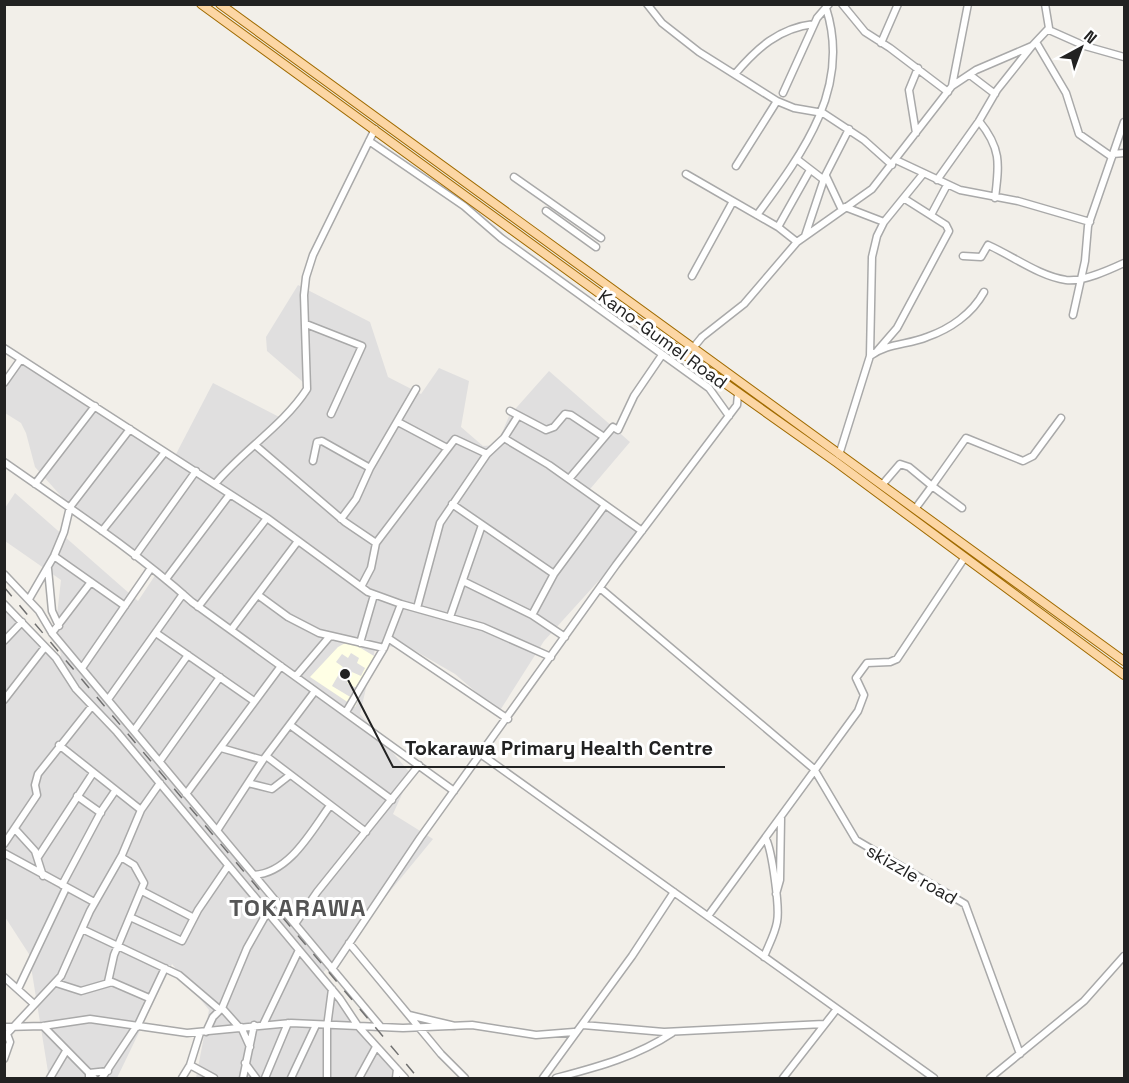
<svg xmlns="http://www.w3.org/2000/svg" width="1129" height="1083" viewBox="0 0 1129 1083" font-family="'Space Grotesk',sans-serif">
<rect width="100%" height="100%" fill="#f2efe9"/>
<path fill="#e0dfdf" d="M298,285L370,322L388,377L421,394L439,368L469,381L461,427L483,446L497,445L509,416L549,371L630,442L585,495L643,532L544,641L499,712L455,674L412,649L376,645L360,714L411,774L393,814L433,839L322,974L403,1078H196L209,1010L172,964L117,1078H49L29,954L5,917L4,601L61,657L56,624L61,580L5,541V508L15,493L138,601L158,571L88,526L35,467L26,433L21,423L5,413V387L20,360L175,456L213,383L285,420L311,389L267,351L266,337Z"/>
<path fill="#ffffe5" fill-rule="evenodd" d="M349,641L379,659L355,707L310,677L338,647ZM351,653L359,658L357,663L365,668L361,676L352,672L347,683L358,689L352,698L332,686L343,667L336,662L342,654L348,658Z"/>
<g fill="none" stroke-linecap="round" stroke-linejoin="round">
<g stroke="#a9a9a9" stroke-width="9">
<path id="minor" d="M647,4L662,23L699,52L777,101L794,108L823,113L864,140L892,165
M842,4L865,32L890,48L948,92
M1049,30L1085,46L1124,57
M1036,42L1066,93L1079,134L1112,157
M881,43L898,4
M735,74C757,48 779,28 814,24
M970,75L995,94
M952,86L968,4
M783,93L817,18L829,4
M979,121C1002,149 999,165 995,198
M916,133L909,90L918,68
M369,141L464,206L501,238L709,388L729,416
M1113,154L1124,153
M798,160L824,180
M896,160L960,190L1018,201L1090,222
M736,166L777,101
M686,174L778,227L797,242
M826,176L842,210
M514,177L601,238
M937,180L979,121L997,90L1032,46
M845,207L884,222
M546,211L596,247
M757,215C802,154 852,88 826,8
M931,215L947,185
M778,227L810,170
M805,236L825,176L849,129
M963,256L981,257L988,245C1013,256 1039,276 1066,280C1083,282 1109,270 1124,263
M692,276L732,203
M1073,315L1085,261L1088,226L1124,122
M306,324L362,346L331,414
M4,348L267,518L368,592L401,604L483,627L551,657
M693,348L702,337L744,304L797,242L872,189L952,86L976,70L1032,46L1049,28L1045,4
M878,350L897,328L949,231L946,225L905,199
M870,356C887,343 908,345 927,337C950,329 972,314 984,292
M4,383L21,359
M510,411L546,430L554,427L565,414L571,415L604,437
M398,422L447,448
M504,438L549,465L642,531
M255,445L345,522L376,543
M839,455L870,356L872,257L877,236L884,222L923,174
M313,461L317,442L322,441L370,468
M4,462C68,507 134,550 192,602L454,791
M569,479L613,427L618,430L634,396L662,355
M35,484L95,406
M215,484C243,450 283,426 307,389L304,295L306,277L313,255L375,129
M882,485L900,464L909,467L932,486L915,509
M452,504L554,574
M962,508L932,486L966,438L1023,461L1033,456L1061,418
M341,519L356,499L370,468L416,389
M102,531L165,452
M54,556L125,606
M135,556L196,471
M48,569L52,611L59,626
M4,574L39,611L52,633L380,1026
M166,579L230,494
M463,581L532,615L565,637
M361,587L371,568L376,543L455,439L487,454
M600,588L814,769L856,840L965,904L1020,1054
M258,595L288,617L319,633L384,648
M29,599L54,556L64,532L70,507L130,429
M4,604L56,658L76,689L117,732L340,999L358,1026L405,1078
M198,607L267,518
M417,608L440,523L487,454L504,438L518,416
M532,615L554,574L605,505
M450,617L482,525
M231,630L298,541
M52,633L91,582
M156,633L254,701
M388,638L508,719
M4,641L22,622
M360,643L374,595
M82,668L151,568
M296,676L330,636
M109,698L183,594
M4,700L45,647
M346,712L384,648L401,604
M290,725L392,800
M135,729L188,655
M59,745L141,810
M221,748L263,760
M482,755L934,1078
M266,756L366,832
M160,761L220,677
M248,783L272,789L290,775
M186,794L281,666
M77,796L101,813
M15,829L35,851L43,876
M218,829L263,760L315,691
M4,844L37,795L35,785L38,774L92,706
M4,853L94,902
M38,857L93,773
M254,875C289,873 311,832 329,807
M62,885L102,810L115,791
M142,891L194,918
M776,894L780,880L781,818
M708,916L858,711L864,695L856,678L867,663L890,662L897,659L965,557
M130,917L182,941L198,910L228,866
M295,924L317,892L419,765
M82,929L179,975L220,1010
M349,943L441,1054L465,1078
M764,957C768,946 775,934 777,922C780,908 772,851 766,839
M332,969L420,838L616,565L737,405L738,394
M4,977L34,1004
M108,982L114,955L144,883L134,865L121,857
M56,983L81,991L112,982L149,998
M18,989L66,888
M222,1008L239,1027
M409,1015L455,1026
M263,1025L299,950
M583,1025L664,1032L824,1024
M43,1026L94,1078
M4,1027L43,1026L90,1019L187,1033L291,1023L403,1028L472,1025L536,1035L574,1032
M137,1027L165,968
M241,1027L250,1047
M206,1032L213,1017L222,1008L247,948L268,911
M4,1037L61,976L90,911L122,855L141,810L160,783
M4,1059L10,1042L7,1034
M245,1063L256,1078
M190,1065L214,1078
M89,1077V1073L108,1071
M50,1078L66,1051
M102,1078L136,1027
M182,1078L190,1065L200,1033
M243,1078L254,1025
M265,1078L288,1023
M291,1078L316,1025
M327,1078V1027L332,989
M359,1078L376,1047
M396,1078L397,1069
M543,1078L632,956L674,892
M556,1078C597,1067 636,1057 672,1033
M783,1078L836,1010
M990,1078L1084,1001L1124,956"/>
</g>
<g stroke="#a06b00" stroke-width="10">
<path id="major" d="M201,4L647,328L836,462L1124,675
M220,4L1124,661"/>
</g>
<use href="#minor" stroke="#fff" stroke-width="6"/>
<use href="#major" stroke="#fcd6a4" stroke-width="8"/>
<path stroke="#707070" stroke-width="1.5" stroke-dasharray="12 12" stroke-linecap="butt" d="M4,587L418,1078"/>
</g>
<g text-anchor="middle" dominant-baseline="central" stroke-width="6" stroke-linejoin="round" paint-order="stroke">
<g font-size="18" fill="#222" stroke="#fff">
<text transform="translate(663 339) rotate(36)">Kano-Gumel Road</text>
<text transform="translate(912 874) rotate(30)">skizzle road</text>
</g>
<g font-size="24" font-weight="bold" letter-spacing="1.5" fill="#555" stroke="#fff">
<text x="298" y="907">TOKARAWA</text>
</g>
</g>
<path fill="none" stroke="#222" stroke-width="2" d="M345 674L393 767H725"/>
<circle fill="#222" stroke="#fff" stroke-width="2" cx="345" cy="674" r="6"/>
<g font-size="20" text-anchor="middle" font-weight="bold" fill="#222" stroke="#fff" stroke-width="6" stroke-linejoin="round" paint-order="stroke">
<text x="559" y="755">Tokarawa Primary Health Centre</text>
</g>
<rect width="1129" height="1083" fill="none" stroke="#222222" stroke-width="12"/>
<g transform="translate(1081 48) rotate(41)" stroke="#ffffff" stroke-width="4.5" paint-order="stroke">
<path d="M0-4.5L10 22L0 15L-10 22Z" fill="#222222"/>
<text y="-9" font-size="16" font-weight="bold" text-anchor="middle" fill="#222222">N</text>
</g>
</svg>
